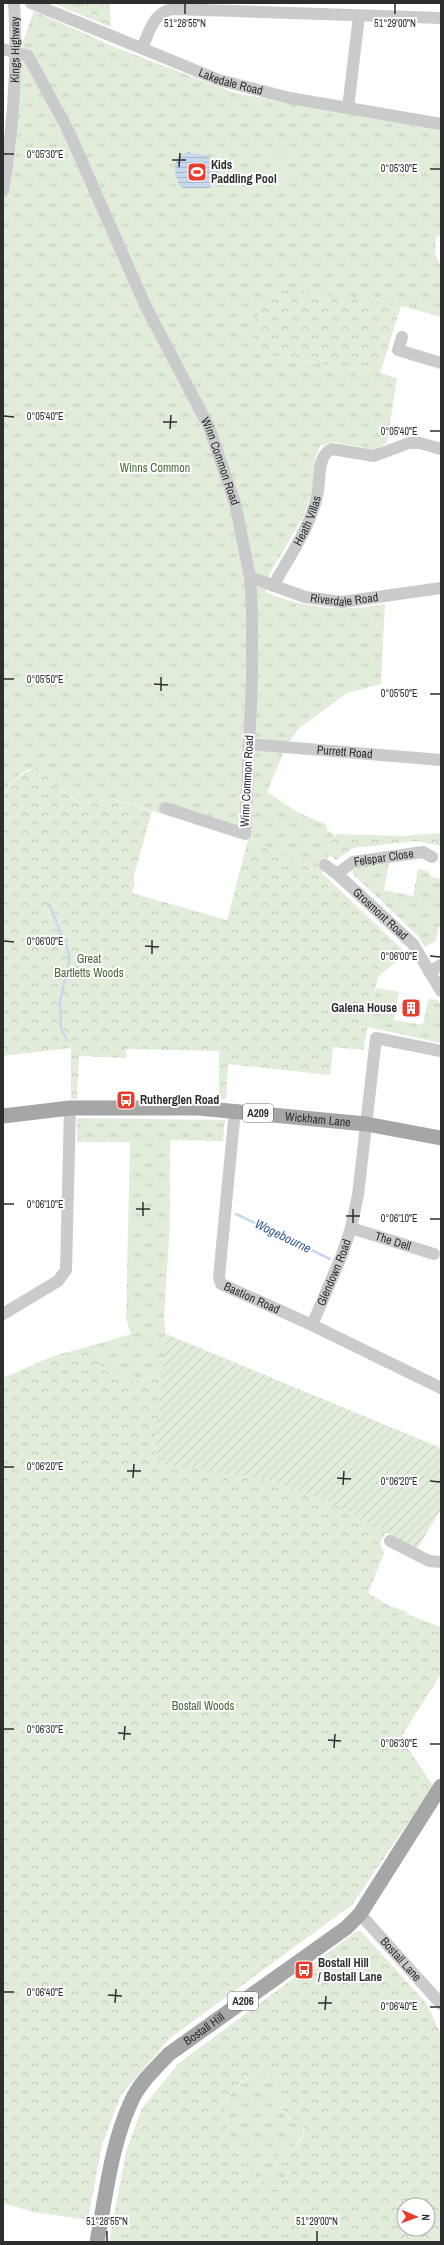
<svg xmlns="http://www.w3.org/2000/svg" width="444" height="2245" viewBox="0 0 444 2245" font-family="'Archivo Narrow',sans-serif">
<defs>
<pattern id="grass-tufts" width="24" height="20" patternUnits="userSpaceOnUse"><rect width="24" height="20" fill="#e1ecdb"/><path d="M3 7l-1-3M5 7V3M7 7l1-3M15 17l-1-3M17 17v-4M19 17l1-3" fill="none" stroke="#c1cbbc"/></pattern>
<pattern id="forest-crowns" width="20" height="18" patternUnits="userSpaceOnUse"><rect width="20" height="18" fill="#e1ecdb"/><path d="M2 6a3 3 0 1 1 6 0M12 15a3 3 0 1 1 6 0" fill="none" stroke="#c1cbbc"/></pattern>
<pattern id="garden-furrows" width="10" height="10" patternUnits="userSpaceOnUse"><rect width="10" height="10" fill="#e1ecdb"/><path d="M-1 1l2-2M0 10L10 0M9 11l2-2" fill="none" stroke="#c1cbbc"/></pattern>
<pattern id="water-rules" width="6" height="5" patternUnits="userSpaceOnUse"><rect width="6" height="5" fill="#c7d8ec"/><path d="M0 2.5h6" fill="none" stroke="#abbacb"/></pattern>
</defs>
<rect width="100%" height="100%" fill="#fff"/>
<path fill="url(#grass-tufts)" d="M52,3H109L111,27Z
M34,11L117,48L235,93L441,130V235L436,237L435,254L441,267V317L401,306L256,353L380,373L397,378L387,443L376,450L334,442L320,446L316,456L313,489L303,517L269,575L266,592C304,609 344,612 385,604L381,684L347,693L298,729L285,749L267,792L299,813L327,825L326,829L335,836L330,845L332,847L322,873L248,840L127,803L111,799L93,803L80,804C72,797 63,791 55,785C51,781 49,775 45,772C29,759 12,782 3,793V154L14,153L23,41Z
M389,863L384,890L413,896L418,869L427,871L432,877L441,879V926H439L436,941L425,947L418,936L353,874V870L357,867Z
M376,988L399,992L394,1020L423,1025L428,999L438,1000L441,1005V1043L368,1027Z
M77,1118L225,1120L223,1141L170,1140V1224L164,1317L166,1334L163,1372L157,1370C141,1390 119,1378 101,1368L94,1345L131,1334L126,1318L130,1142H77Z
M266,2073L274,2075C278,2081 278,2084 277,2090C277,2110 287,2118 304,2126C303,2141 296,2148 281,2149L274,2160L284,2169V2179L277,2186C242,2181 208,2116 235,2087C243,2079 256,2077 266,2073Z"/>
<path fill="url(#forest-crowns)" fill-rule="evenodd" d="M82,3H109L111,27L78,12Z
M281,288L401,306L380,373L256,353C247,319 258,310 281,288Z
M36,768L46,772L54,784L80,804L93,803L111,799L152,811L133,879L135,884L132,893L227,920L248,840L322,873L406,953L378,977L363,1050L333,1047L330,1075L228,1064L226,1099H219V1051L126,1049V1058L79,1056L77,1099H71V1048L3,1056V794C12,781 21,773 36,768Z
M441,833V846L416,841L353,848L336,860L328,853L332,847L329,845L336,834L402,836Z
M94,1345L101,1368C119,1378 141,1390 157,1370L163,1372L154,1461L263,1479L329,1502L386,1532L380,1543L384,1553L368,1593L388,1605L407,1612V1614L441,1627V1674L401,1737L433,1786L352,1905L170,2038L121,2095L102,2145L88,2220L33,2212L3,2203V1378L53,1356Z
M357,1931H361L427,2004L441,2035V2242H109L126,2152L142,2108L179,2063ZM266,2073L274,2075C278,2081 278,2084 277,2090C277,2110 288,2117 304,2127C303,2150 290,2144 275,2152L274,2160L284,2170V2179L277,2186C242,2181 208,2115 235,2087C243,2079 256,2076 266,2073ZM404,2205H428V2229H404Z"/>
<path fill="url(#garden-furrows)" d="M166,1334L441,1448V1509L417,1549L329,1502L263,1479L154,1462Z"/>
<path fill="#e1ecdb" d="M284,151L289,184L274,186L269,154Z"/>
<path fill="url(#water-rules)" d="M188,152C193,154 202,154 207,156C216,161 222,175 217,184L209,188H182C175,180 173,167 178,157Z"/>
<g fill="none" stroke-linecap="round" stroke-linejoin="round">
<path stroke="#c7d8ec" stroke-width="2.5" d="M49,904L69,953V963L60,1001L61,1029L67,1040
M236,1214L330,1259"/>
<g stroke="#cbcbcb" stroke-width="12">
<path id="s1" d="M31,3L219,80L290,98L441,124"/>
<path d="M142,48C149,33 153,13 172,9L441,18"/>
<path id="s2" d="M3,49L28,56L68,130L146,307L209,427L235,503L250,577L252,609V681L245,834L165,808"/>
<path d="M348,108L359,16"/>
<path id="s3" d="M3,191C13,129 18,66 14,3"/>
<path d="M402,337L398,350L441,363"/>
<path id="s4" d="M250,577L305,597L342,602L441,588"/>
<path id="s5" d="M273,586C289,557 310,528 317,496C321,482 316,455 332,449L374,456L409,443H420L441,449"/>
<path id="s6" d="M249,744L441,760"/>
<path id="s7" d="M325,865L337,874L413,944L441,991"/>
<path id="s8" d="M337,874L353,862L423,852L432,857"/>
<path d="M429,972L441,965"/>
<path id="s9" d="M235,1110L219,1277L221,1284L312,1325L441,1388"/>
<path id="s10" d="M351,1228L434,1254"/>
<path d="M3,1314L58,1281L66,1270L70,1108"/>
<path id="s11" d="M312,1325L342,1255L351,1228L358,1195L376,1038L441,1051"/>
<path d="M390,1541L429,1561L441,1562"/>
<path id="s12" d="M360,1914L441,2004"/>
</g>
<g stroke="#a6a6a6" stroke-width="15">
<path id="s13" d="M3,1116L70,1108H198L366,1124L441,1138"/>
<path id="s14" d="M97,2242C106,2195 111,2145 131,2102C139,2083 155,2069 169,2054L346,1928L360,1914L441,1786"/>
</g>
</g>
<path fill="none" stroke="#2e2e2e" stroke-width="1.5" d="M185,14V4M395,14V4M4,154H14M172,160H186M179,167L180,153M430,169H440M4,416L14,417M163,422H177M170,429L171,415M430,431H440M4,679H14M154,684L168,685M161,691V677M430,694H440M4,941L14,942M145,946L159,947M152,954V940M430,956L440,957M4,1204H14M136,1209H150M143,1216V1202M346,1216H360M430,1219H440M353,1223V1209M4,1467H14M127,1471H141M133,1478L134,1464M337,1478L351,1479M430,1481L440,1482M343,1485L344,1471M4,1729H14M118,1733L131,1734M124,1740L125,1726M328,1740L341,1741M430,1744H440M334,1748L335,1734M4,1992H14M108,1995L122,1996M115,2003L116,1989M318,2003H332M430,2007H440M325,2010L326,1996M107,2241V2231M317,2241V2231"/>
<defs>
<g id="stadium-square" transform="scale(1)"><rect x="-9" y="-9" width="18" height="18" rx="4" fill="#ea3b2b" stroke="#fff"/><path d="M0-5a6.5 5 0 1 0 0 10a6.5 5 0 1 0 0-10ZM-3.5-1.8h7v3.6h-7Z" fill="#fff"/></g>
<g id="building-square" transform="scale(1)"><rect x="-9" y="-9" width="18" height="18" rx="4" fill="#ea3b2b" stroke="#fff"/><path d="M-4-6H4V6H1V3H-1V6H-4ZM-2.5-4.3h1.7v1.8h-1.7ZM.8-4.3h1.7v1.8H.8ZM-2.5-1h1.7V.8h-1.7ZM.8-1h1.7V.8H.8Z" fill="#fff"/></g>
<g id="bus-square" transform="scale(1)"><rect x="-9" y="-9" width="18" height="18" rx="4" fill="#ea3b2b" stroke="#fff"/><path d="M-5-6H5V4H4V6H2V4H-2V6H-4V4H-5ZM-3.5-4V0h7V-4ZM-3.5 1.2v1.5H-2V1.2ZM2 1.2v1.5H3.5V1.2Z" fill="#fff"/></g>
</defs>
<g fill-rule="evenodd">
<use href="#stadium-square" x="197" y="172"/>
<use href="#building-square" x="411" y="1008"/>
<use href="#bus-square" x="126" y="1100"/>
<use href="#bus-square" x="304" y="1970"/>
</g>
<g text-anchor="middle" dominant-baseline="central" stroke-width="4" stroke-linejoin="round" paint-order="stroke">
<g fill="#fff" stroke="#6d6d6d" stroke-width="1">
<rect x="243" y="1104" width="30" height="18" rx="3"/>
<rect x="228" y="1992" width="30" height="18" rx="3"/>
</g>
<g font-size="11" font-weight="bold" fill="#2e2e2e">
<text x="258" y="1113">A209</text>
<text x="243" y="2001">A206</text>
</g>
<g font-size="12" fill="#2e2e2e" stroke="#fff">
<text stroke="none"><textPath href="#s3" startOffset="142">Kings Highway</textPath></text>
<text stroke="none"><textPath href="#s1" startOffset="215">Lakedale Road</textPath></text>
<text stroke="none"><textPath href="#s2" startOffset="475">Winn Common Road</textPath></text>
<text stroke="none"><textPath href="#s5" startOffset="74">Heath Villas</textPath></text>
<text stroke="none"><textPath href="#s4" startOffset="98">Riverdale Road</textPath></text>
<text stroke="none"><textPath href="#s6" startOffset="96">Purrett Road</textPath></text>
<text transform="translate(247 781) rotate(-87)">Winn Common Road</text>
<text stroke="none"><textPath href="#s8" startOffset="51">Felspar Close</textPath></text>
<text stroke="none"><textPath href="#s7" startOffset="74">Grosmont Road</textPath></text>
<text stroke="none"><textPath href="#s13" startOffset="316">Wickham Lane</textPath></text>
<text stroke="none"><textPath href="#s10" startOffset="44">The Dell</textPath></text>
<text stroke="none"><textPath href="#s11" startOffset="57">Glendown Road</textPath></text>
<text stroke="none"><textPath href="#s9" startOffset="209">Bastion Road</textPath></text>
<text stroke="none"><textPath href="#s12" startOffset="61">Bostall Lane</textPath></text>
<text stroke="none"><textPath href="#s14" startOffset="249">Bostall Hill</textPath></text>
</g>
<g font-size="12" font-weight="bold" fill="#2e2e2e" stroke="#fff" text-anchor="start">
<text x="211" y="165">Kids<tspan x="211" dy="14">Paddling Pool</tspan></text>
<text x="397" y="1008" text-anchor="end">Galena House</text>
<text x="140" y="1100">Rutherglen Road</text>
<text x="318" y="1963">Bostall Hill<tspan x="318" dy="14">/ Bostall Lane</tspan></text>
</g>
<g font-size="12" fill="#496b3a" stroke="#fff">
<text x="155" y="468">Winns Common</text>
<text x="89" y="959">Great<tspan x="89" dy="14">Bartletts Woods</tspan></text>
<text x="203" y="1706">Bostall Woods</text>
</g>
<g font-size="13" font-style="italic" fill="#3a6292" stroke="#fff">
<text transform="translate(283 1236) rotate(26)">Wogebourne</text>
</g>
</g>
<g font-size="10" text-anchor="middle" fill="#2e2e2e" stroke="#fff" stroke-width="4" stroke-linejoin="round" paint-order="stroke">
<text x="185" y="27">51°28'55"N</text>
<text x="395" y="27">51°29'00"N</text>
<text x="45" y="158">0°05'30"E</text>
<text x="399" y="172">0°05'30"E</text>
<text x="45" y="420">0°05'40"E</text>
<text x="399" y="435">0°05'40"E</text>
<text x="45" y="683">0°05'50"E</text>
<text x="399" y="697">0°05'50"E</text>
<text x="45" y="945">0°06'00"E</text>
<text x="399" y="960">0°06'00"E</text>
<text x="45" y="1208">0°06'10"E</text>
<text x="399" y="1222">0°06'10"E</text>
<text x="45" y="1470">0°06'20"E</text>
<text x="399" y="1485">0°06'20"E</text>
<text x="45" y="1733">0°06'30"E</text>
<text x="399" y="1747">0°06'30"E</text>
<text x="45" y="1996">0°06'40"E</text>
<text x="399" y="2010">0°06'40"E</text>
<text x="107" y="2225">51°28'55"N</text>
<text x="317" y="2225">51°29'00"N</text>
</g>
<rect width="444" height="2245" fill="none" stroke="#2e2e2e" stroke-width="8"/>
<g transform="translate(416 2217) rotate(92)"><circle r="19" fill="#ffffff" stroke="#ababab"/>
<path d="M0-3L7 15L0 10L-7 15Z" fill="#ea3b2b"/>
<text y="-6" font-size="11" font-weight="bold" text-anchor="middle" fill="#2e2e2e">N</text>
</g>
</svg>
